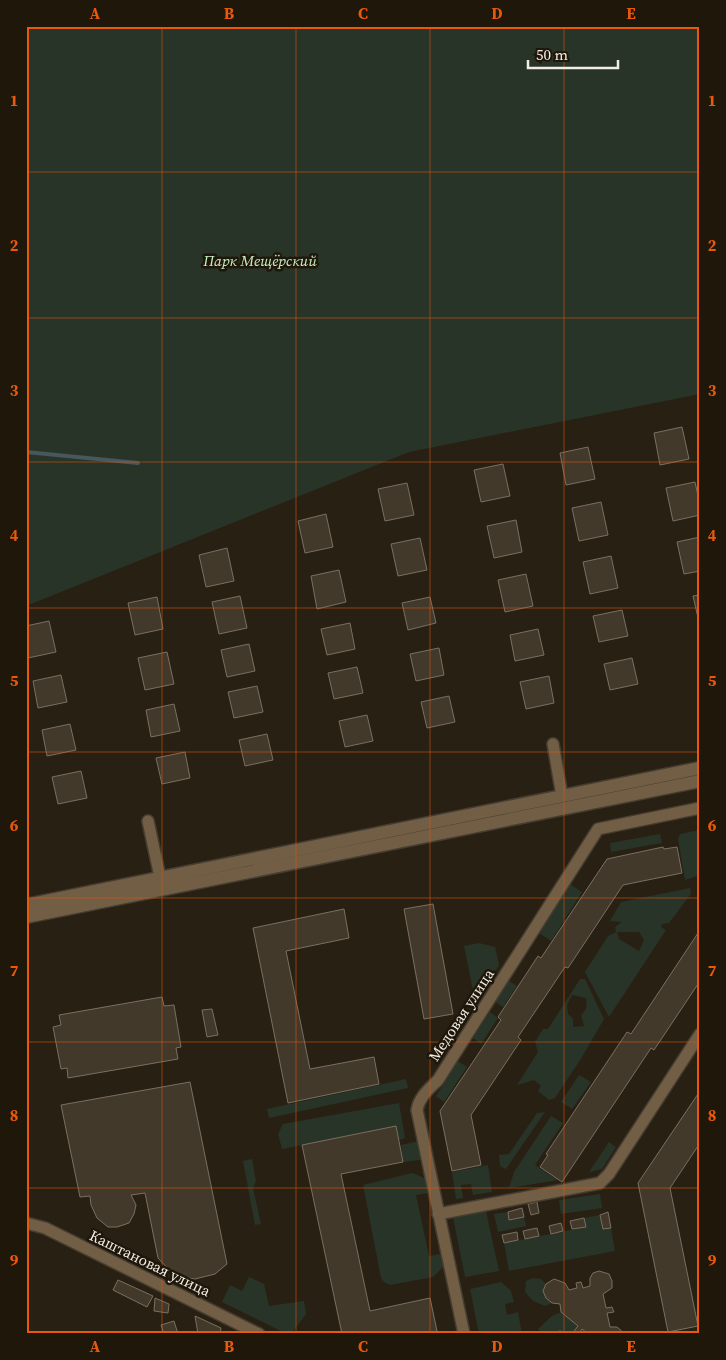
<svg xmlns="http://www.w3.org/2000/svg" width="726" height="1360" viewBox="0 0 726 1360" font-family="'Source Serif 4',serif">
<rect width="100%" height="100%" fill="#292014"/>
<path fill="#283427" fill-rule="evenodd" d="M26,26H700V394L409,452L26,606Z
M700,830V873L697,876L685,880L678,839L680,834Z
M660,834L662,843L611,852L610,843Z
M570,884L582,892L551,941L539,933Z
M690,888L691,894L669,923L662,924L661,927L666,930L609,1017L585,972L608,936L616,932L615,927L622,922L610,921L621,902ZM617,932H639L644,940L639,951L619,939Z
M479,943L495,947L499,965L481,994L474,995L464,946Z
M580,979H585L604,1019L582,1057L555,1098L549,1100L538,1091L541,1086L534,1080L517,1085L538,1052L535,1042L543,1029H548ZM572,995L586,998C587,1005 587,1010 581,1015L584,1026L573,1027V1019L568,1014L567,1005Z
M508,980L517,986L503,1007L494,1001Z
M490,1012L498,1018L481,1044L473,1038Z
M458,1061L467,1067L444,1102L436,1096Z
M579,1075L591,1082L572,1109L561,1102Z
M406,1079L408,1088L269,1118L267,1109Z
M399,1103L405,1138L399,1140L395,1126L282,1149L278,1134L283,1124Z
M545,1112L506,1169L500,1166L499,1155L509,1154L537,1113Z
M551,1116L563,1123L535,1165L558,1180L509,1188L514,1172Z
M424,1140L428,1159L403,1162L401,1145Z
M609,1142L616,1147L602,1169L589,1172Z
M252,1159L256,1181L253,1188L261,1224L255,1225L243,1161Z
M488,1165L492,1192L473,1195L471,1184L461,1185L463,1198L456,1199L452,1172Z
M412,1173L432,1181L434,1192L416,1195L429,1256L446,1253L443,1267L433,1277L390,1285L384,1282L381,1278L363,1185Z
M600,1194L602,1208L561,1214L559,1200Z
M486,1211L499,1271L465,1277L453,1217Z
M508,1212L510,1220L524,1217L526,1226L498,1232L494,1214Z
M600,1215L603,1229L611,1228L615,1251L509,1271L504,1243L586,1227L584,1218Z
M249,1277L264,1284L269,1306L304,1301L306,1314L291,1334H287L222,1302L230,1285L242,1291Z
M533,1278L541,1279L546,1284C542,1291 545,1299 552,1303L545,1306L533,1301L525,1292L526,1281Z
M501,1282L511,1291L514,1302L505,1304L507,1315L518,1312L522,1334H479L470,1289Z
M561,1312L578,1326L572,1334L560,1331L542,1334L538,1329L552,1316Z"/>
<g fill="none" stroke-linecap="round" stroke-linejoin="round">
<path stroke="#49565c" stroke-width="4" d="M26,452L138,463"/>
</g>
<path fill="#42392b" stroke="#7a7061" d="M682,427L689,459L660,465L654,433Z
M588,447L595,479L566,485L560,453Z
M503,464L510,496L481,502L474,470Z
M695,482L700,505V515L673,521L666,488Z
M407,483L414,515L385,521L378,489Z
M601,502L608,535L579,541L572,508Z
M326,514L333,547L305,553L298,521Z
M516,520L522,552L494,558L487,526Z
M700,537V571L684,574L677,542Z
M420,538L427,570L398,576L391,544Z
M227,548L234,581L206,587L199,555Z
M611,556L618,588L590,594L583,562Z
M339,570L346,602L317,609L311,576Z
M526,574L533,606L505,612L498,580Z
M700,595V622H699L693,596Z
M240,596L247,628L219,634L212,602Z
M157,597L163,629L135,635L128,603Z
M430,597L436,623L408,630L402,603Z
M622,610L628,636L599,642L593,616Z
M49,621L56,652L28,658L26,626Z
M350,623L355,649L327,655L321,629Z
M538,629L544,655L515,661L510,635Z
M249,644L255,671L227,677L221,650Z
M439,648L444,675L416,681L410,654Z
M167,652L174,684L145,690L138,658Z
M632,658L638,684L610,690L604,664Z
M357,667L363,693L334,699L328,673Z
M61,675L67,702L38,708L33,681Z
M549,676L554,703L526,709L520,682Z
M257,686L263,712L234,718L228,692Z
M449,696L455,722L427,728L421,702Z
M174,704L180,731L151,737L146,710Z
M367,715L373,741L345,747L339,721Z
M70,724L76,750L47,756L42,730Z
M267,734L273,760L245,766L239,740Z
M185,752L190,778L162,784L156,758Z
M81,771L87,798L58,804L52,777Z
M663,847L664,849L677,847L682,873L623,885L568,968L565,967L518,1037L521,1040L471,1115L481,1165L452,1171L440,1111L501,1020L498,1017L538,956L541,958L607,859Z
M433,904L453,1014L424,1019L404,909Z
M344,909L349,938L286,951L310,1069L374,1057L379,1084L288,1103L253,928Z
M700,930V981L654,1050L651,1048L562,1182L540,1167L548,1155L546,1154L627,1032L631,1034Z
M162,997L164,1006L174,1005L181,1047L176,1048L178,1059L68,1078L67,1068L61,1069L53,1027L61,1025L59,1015Z
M212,1009L218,1035L207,1037L202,1010Z
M190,1082L227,1264L215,1274L195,1279L175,1276L158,1258L145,1193L131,1195L136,1205L134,1214L129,1223L117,1227H108L97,1218L91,1205L90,1196L80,1197L61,1105Z
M700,1091V1143L670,1188L698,1326L668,1332L638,1183Z
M396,1126L403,1162L341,1174L370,1311L430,1298L437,1331L426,1334H342L302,1145Z
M537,1202L539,1213L531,1215L528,1204Z
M522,1208L524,1217L509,1220L508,1212Z
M608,1212L611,1228L603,1229L600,1215Z
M584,1218L586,1227L572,1229L570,1221Z
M561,1223L563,1231L551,1234L549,1226Z
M537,1228L539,1236L525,1239L523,1231Z
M517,1232L518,1240L504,1243L502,1235Z
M599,1271L609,1274L612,1281V1288L603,1294L606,1308L612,1307L614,1312L607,1313L610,1327H617L625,1334H588L582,1329L579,1334H548L560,1331L572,1334L578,1326L561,1312L560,1304L552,1303L546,1298L543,1291L546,1284L554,1279L565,1283L569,1290L577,1288L576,1283L581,1282L583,1288L590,1286V1278L593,1273Z
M118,1280L153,1296L147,1307L113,1290Z
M155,1298L169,1304L168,1313L154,1311Z
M195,1316L221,1328L220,1334H198Z
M174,1321L178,1334H164L161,1325Z"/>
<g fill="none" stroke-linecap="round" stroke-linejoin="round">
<g stroke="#453d31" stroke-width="14">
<path id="minor" d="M553,744L562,796
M148,821L160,877
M438,1214L600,1183L609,1174L700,1034
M26,1223L45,1228L259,1334
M464,1334L417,1110C419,1097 429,1089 438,1080L598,829L700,808"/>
</g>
<g stroke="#453d31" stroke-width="15">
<path id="tertiary" d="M26,905L700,768
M26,917L700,781"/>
</g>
<use href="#minor" stroke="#715e44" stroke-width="11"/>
<use href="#tertiary" stroke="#715e44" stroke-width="12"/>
</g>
<path fill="none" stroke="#e8590c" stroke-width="1" stroke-opacity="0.55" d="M162,26V1334M296,26V1334M430,26V1334M564,26V1334M26,172H700M26,318H700M26,462H700M26,608H700M26,752H700M26,898H700M26,1042H700M26,1188H700"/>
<g text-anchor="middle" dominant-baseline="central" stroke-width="5" stroke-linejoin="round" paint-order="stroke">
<g font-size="15" font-style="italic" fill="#caf2c5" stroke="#1f170a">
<text x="260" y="260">Парк Мещёрский</text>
</g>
<g font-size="15" fill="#f2ede4" stroke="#1f170a">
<text transform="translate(461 1015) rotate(-57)">Медовая улица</text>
<text transform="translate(150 1263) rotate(26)">Каштановая улица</text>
</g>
</g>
<rect width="726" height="1360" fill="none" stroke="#1f170a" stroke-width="55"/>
<path d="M528 60v8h90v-8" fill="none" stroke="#f2ede4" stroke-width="2.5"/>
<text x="536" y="60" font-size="15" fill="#f2ede4" stroke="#1f170a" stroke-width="4" paint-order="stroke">50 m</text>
<rect x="28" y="28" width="670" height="1304" fill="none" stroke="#e8590c" stroke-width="2"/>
<g font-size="16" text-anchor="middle" font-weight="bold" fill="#e8590c">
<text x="95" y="19">A</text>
<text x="229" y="19">B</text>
<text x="363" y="19">C</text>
<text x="497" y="19">D</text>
<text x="631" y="19">E</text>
<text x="14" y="106">1</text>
<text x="712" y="106">1</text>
<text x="14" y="251">2</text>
<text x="712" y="251">2</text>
<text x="14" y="396">3</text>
<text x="712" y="396">3</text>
<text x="14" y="541">4</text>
<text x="712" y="541">4</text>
<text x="14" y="686">5</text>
<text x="712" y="686">5</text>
<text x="14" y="831">6</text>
<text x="712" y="831">6</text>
<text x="14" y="976">7</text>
<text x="712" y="976">7</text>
<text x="14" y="1121">8</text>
<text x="712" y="1121">8</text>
<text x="14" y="1266">9</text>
<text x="712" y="1266">9</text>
<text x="95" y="1352">A</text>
<text x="229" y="1352">B</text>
<text x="363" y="1352">C</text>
<text x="497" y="1352">D</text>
<text x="631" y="1352">E</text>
</g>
</svg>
